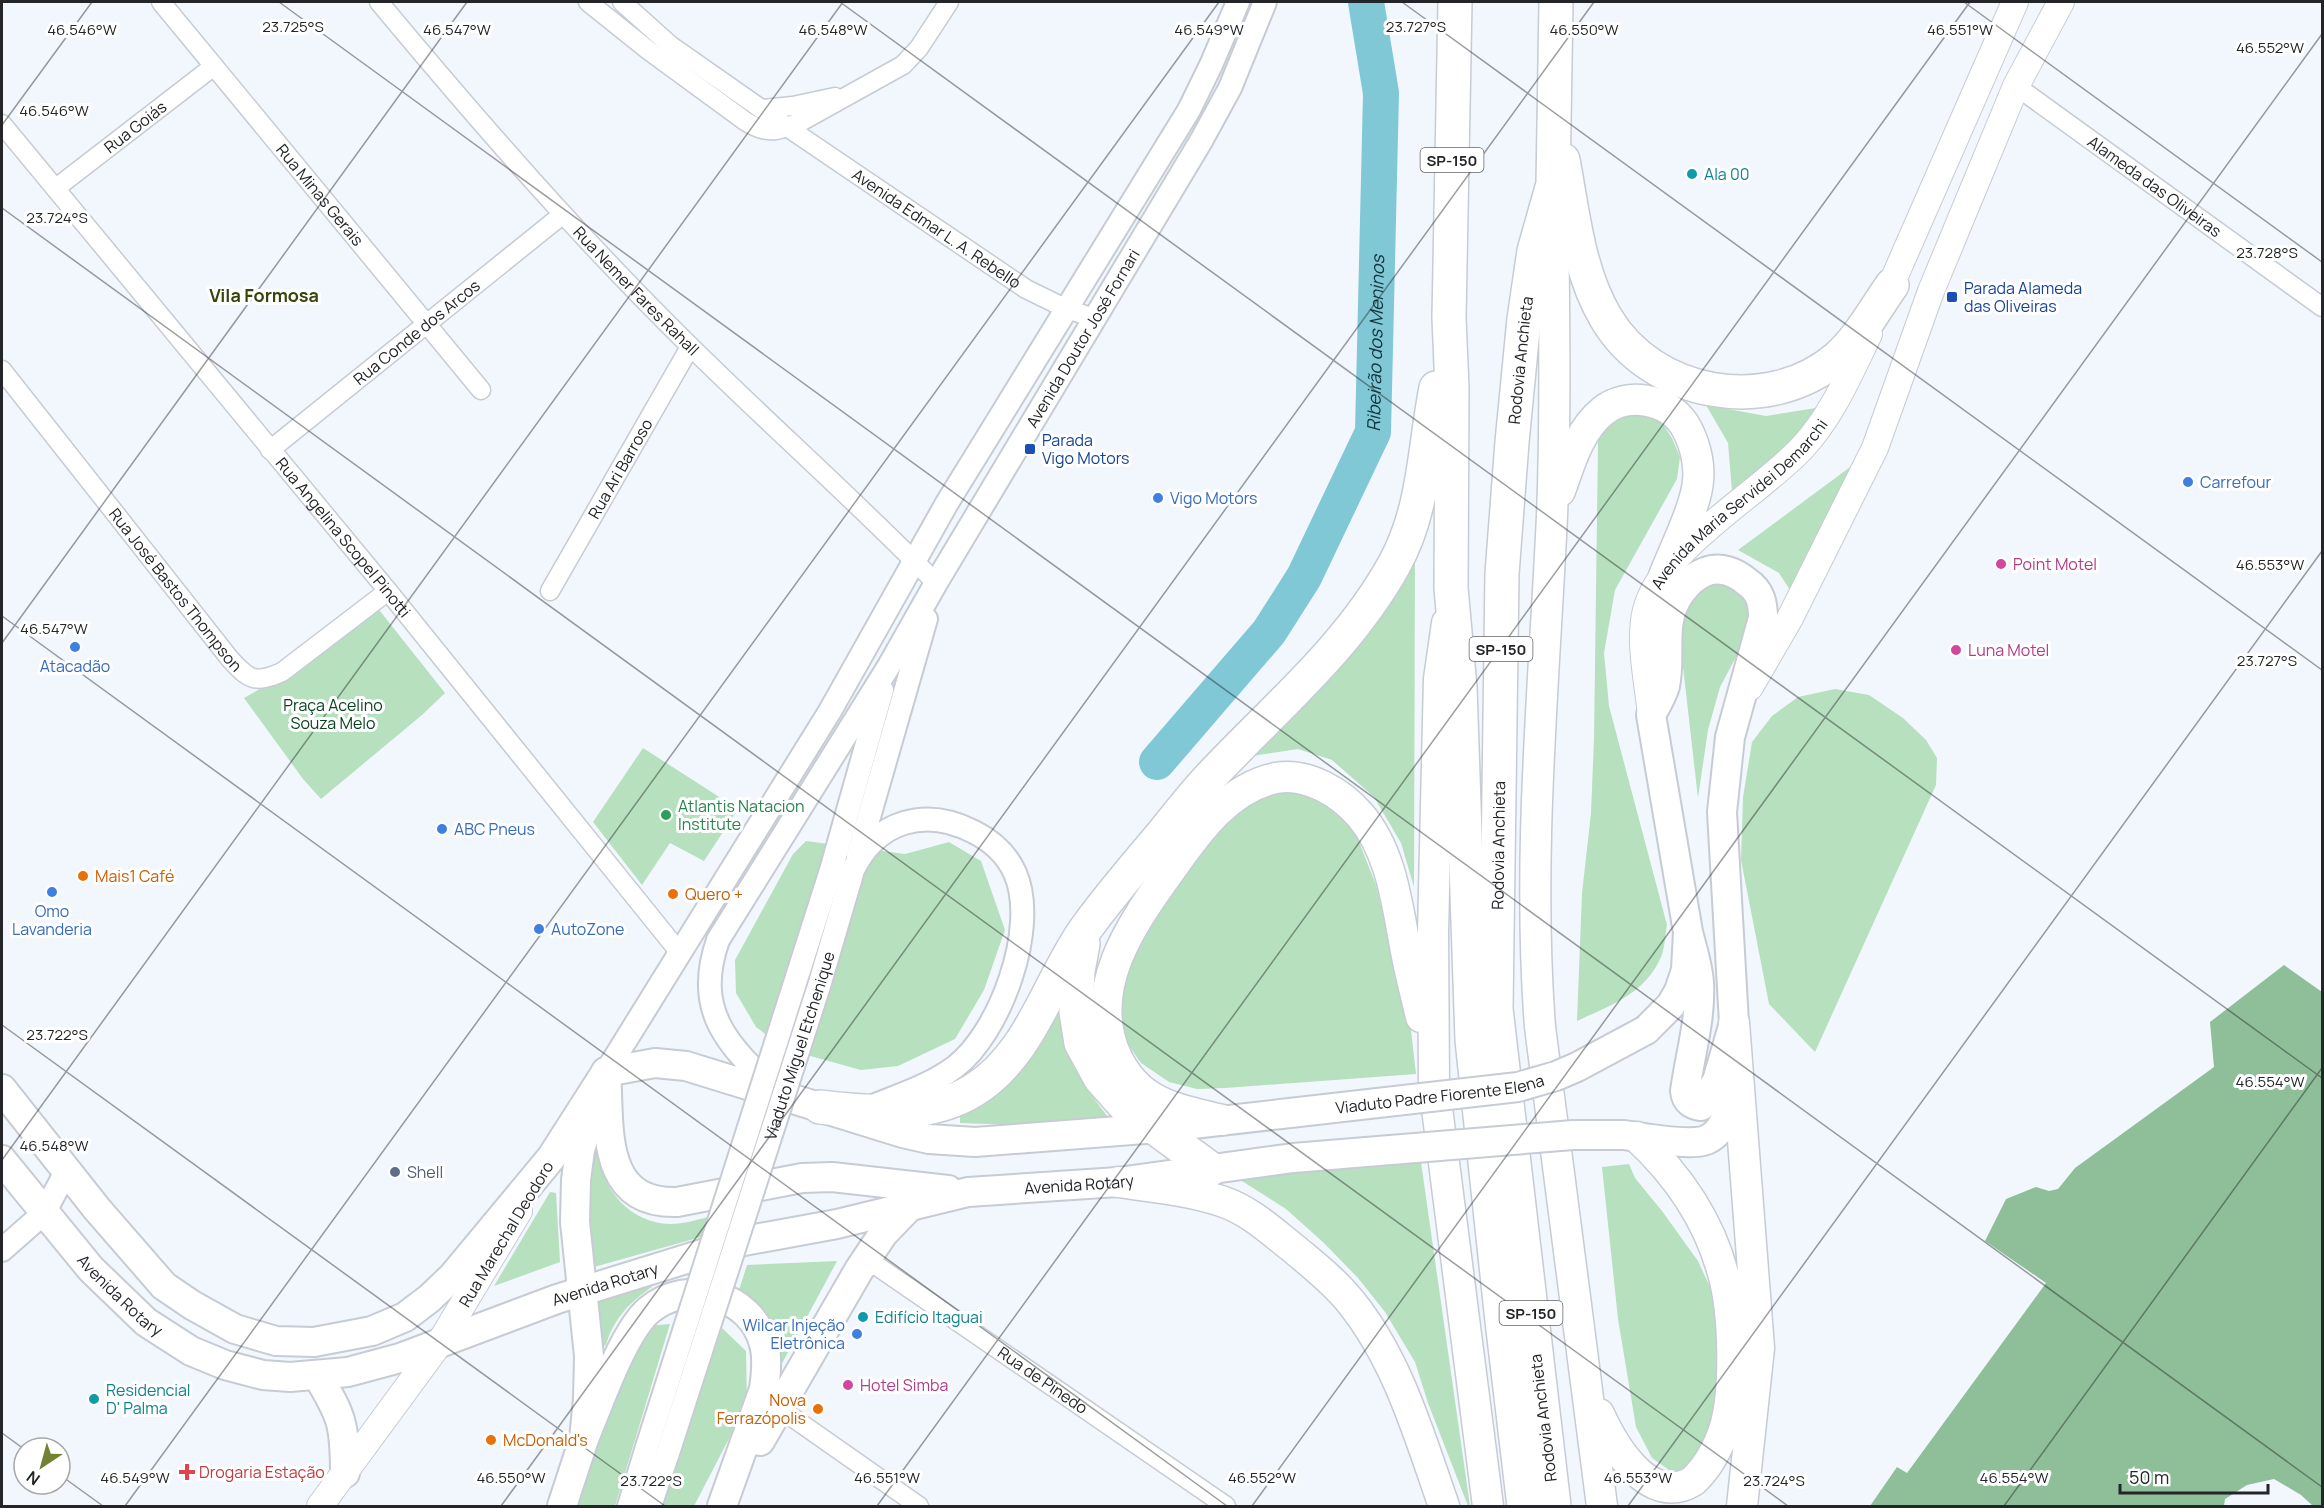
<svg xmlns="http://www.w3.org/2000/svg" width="2324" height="1508" viewBox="0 0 2324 1508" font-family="Manrope,sans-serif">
<rect width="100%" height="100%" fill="#f2f7fe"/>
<path fill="#b7e0bf" d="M1706,405L1766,416L1822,407L1766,468L1732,491L1728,443Z
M1643,414L1660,420L1672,438L1680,457L1677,479L1615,590L1604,653L1609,706L1667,925C1665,935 1665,948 1661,957C1645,994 1611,1005 1577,1021L1582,893L1591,813L1594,739L1598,442C1608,419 1620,416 1643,414Z
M1857,462L1792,593L1779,573L1738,550Z
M1415,551L1414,887L1401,843L1374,797L1332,760L1298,749L1252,756Z
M1709,575L1748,596L1751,629L1720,687L1708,730L1698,798L1678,623Z
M376,606L445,693L422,715L321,799L303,779L244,698L325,652Z
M1835,689L1869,695L1903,718L1926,740L1937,758L1936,785L1815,1052L1769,1004L1741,860L1743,797L1752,742L1772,716L1798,697Z
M643,748L738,809L704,861L670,843L642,885L593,822Z
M1301,786L1332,803L1357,837L1376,885L1411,1030L1416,1074L1226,1088L1197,1089L1169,1082L1141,1063L1127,1043L1116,1017V976L1143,916L1234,805Z
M806,841L905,854L949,842L981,861L1005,930L984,990L955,1039L898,1066L861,1070L785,1049L756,1027L736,993L735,960L793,854Z
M1060,993C1061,1005 1060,1019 1062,1031C1068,1067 1091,1095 1112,1122L1014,1125L960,1123V1116L990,1096Z
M594,1148L598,1149C601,1189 629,1223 671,1224C684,1224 696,1220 708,1217L701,1237L594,1267L588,1190Z
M1421,1162L1470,1506H1468L1428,1403L1415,1362L1385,1312L1358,1278L1324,1243L1286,1209L1234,1176Z
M1629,1164L1635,1178L1662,1211L1698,1261L1722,1313L1723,1408L1693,1470L1676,1475L1652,1458L1636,1427L1618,1319L1602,1167Z
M550,1192L556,1193L560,1262L494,1286Z
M837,1261L779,1369L739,1290L747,1265Z
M650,1285L652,1287C630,1302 614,1318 606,1345L603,1346L599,1302Z
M670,1324L615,1506H578L613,1396L646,1326Z
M722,1328L746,1351L747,1404L694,1506H661Z"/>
<path fill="#8ebf99" d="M2284,965L2322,992V1506H2313L2301,1495L2274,1479L2247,1485L2225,1499L2224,1506H1870L1897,1467L1907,1473L2046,1283L1985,1241L2006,1199L2036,1187L2049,1191L2058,1189L2075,1168L2214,1067L2210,1022Z"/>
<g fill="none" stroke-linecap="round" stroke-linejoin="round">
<path stroke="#80c8d6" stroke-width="36" id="s1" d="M1157,762L1269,632L1304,577L1373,432L1381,93L1366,2"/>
<g stroke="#c6cbd4" stroke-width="21">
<g id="minor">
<path id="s2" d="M161,2L481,390"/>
<path id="s3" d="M379,2C478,121 580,238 691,347C772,427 857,502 936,583"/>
<path d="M588,2L648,50L745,121C768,136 780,131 804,120L903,65L919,48L949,2"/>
<path id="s4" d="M622,2L670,45L787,127L1026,289L1067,309L1094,318"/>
<path id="s5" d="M2016,86L2322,307"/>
<path d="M762,109L793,106L835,97"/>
<path id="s6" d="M2,124L388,591L680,953"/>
<path id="s7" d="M56,188L214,66"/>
<path id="s8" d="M2,370L230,659C249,680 255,684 282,672L388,591"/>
<path id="s9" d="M270,450L562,215"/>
<path id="s10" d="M550,591L690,347"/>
<path id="s11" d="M859,1270L869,1266H877L1226,1506"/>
<path d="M779,1408L919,1506"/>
</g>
</g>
<g stroke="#c6cbd4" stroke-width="26">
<g id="tertiary">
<path d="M858,855L926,619"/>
<path d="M832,867L882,690"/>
<path d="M853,870C877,820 926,807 974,832C992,841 1007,855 1015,873C1039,927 1000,1033 955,1067C931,1085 900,1095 873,1106"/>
<path d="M606,1072L830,711L947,503L1189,110L1211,65L1238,2"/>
<path id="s12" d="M777,1092C728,1045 693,1012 718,940L889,666L936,583L1201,141L1230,88L1265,2"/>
<path d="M2,1250L44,1213L67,1170"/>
<path d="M629,1506L647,1447"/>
<path d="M650,1506L668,1453"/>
</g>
</g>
<g stroke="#c6cbd4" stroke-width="28">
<g id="secondary">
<path d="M1884,301L2015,2"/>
<path d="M1750,687L1790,618L1875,448L1931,291L2016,86L2061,2"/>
<path id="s13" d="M1651,715C1648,683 1638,641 1646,610C1663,546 1758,495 1802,448C1832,416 1850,373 1869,334"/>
<path d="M320,1506L439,1344L519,1211"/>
</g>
</g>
<g stroke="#c6cbd4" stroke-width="32">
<g id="primary">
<path d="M1646,1030L1671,1005L1679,991L1686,970L1688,932L1651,715C1656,706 1662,696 1665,686C1672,653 1659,622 1681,592C1687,584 1694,576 1705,572C1720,566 1735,572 1747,582C1760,591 1763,602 1763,618L1730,737L1722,812L1734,1023L1717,1081L1701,1106C1692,1105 1686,1101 1685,1091C1690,1055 1701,1019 1699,983C1698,966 1692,948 1688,932"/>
<path d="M606,1072L655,1063L686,1066L903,1133L929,1139L975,1142L1158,1128L1281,1114"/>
<path d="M606,1072C610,1126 599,1204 677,1202L802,1178L832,1177L948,1190"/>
<path d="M2,1089L97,1209L164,1286L192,1305L235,1329L276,1341L314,1342L372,1331L405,1317L430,1298L453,1276L551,1158L606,1072"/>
<path d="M1624,1135C1643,1138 1685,1145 1703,1141C1715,1138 1724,1126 1727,1114C1729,1102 1726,1088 1725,1077"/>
<path id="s14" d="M2,1160L91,1269L146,1322L191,1351L225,1365L263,1375L290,1377L348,1372L400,1358L557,1299L744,1241L837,1224L968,1192L1118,1182L1293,1158"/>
<path d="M317,1375C342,1416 345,1425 345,1473"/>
<path d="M584,1439C598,1406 623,1332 649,1310C688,1278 751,1294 764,1344C768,1358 766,1375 764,1389L722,1506"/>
<path d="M760,1441L859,1270L883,1234L910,1206"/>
<path d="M562,1506L584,1439L588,1399L589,1356L575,1222L576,1180L580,1150L591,1113"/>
</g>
</g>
<g stroke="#c6cbd4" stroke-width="33">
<path id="trunk" d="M1553,203C1554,307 1556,412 1552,516C1544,686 1527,857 1540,1027L1602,1506
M1560,491C1570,463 1579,430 1603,411C1626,392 1667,398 1684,424C1694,440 1700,462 1698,481C1696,507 1674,550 1664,576
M1447,623L1439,679L1433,933L1434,1085L1488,1506
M1734,1023L1759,1348L1742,1506
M1222,1120C1199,1114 1174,1110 1153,1098C1137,1089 1125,1074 1117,1058C1085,990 1131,925 1169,872C1196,834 1227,788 1276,778C1307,772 1341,793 1360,815C1392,852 1397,905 1406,951C1410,973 1416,995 1421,1017
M1118,1182C1152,1187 1189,1190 1221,1201C1249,1210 1270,1230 1293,1248C1313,1265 1333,1280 1350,1301C1398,1360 1419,1435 1444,1506
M1599,1414C1613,1445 1649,1508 1693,1481C1708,1467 1719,1446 1725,1427C1736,1388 1734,1312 1723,1273C1708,1218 1678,1175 1637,1137"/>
</g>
<g stroke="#c6cbd4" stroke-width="36">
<g id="motorway">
<path d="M1455,2L1449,318L1452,388L1451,588L1460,687L1472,1040L1502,1321L1524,1506"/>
<path d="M1563,160C1573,213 1578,271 1606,318C1652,396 1767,417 1837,358C1859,339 1875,309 1892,285"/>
<path d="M1083,944L1078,971L1076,1012L1081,1043L1100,1078L1125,1106L1211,1169"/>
<path d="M820,1107C870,1113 930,1118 974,1090C1032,1054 1049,979 1087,927C1111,894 1138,863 1164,832C1179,813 1194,794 1210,777C1274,709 1348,648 1394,565C1425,509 1424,449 1436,388"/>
<path id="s15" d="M1554,1506L1496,1009L1502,574L1512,442L1524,319L1534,251L1553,184L1556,2"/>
</g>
</g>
<use href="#minor" stroke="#fff" stroke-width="18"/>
<use href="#tertiary" stroke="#fff" stroke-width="22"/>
<use href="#secondary" stroke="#fff" stroke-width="26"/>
<use href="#primary" stroke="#fff" stroke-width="28"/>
<use href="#trunk" stroke="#fff" stroke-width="30"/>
<use href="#motorway" stroke="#fff" stroke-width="33"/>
<g stroke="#c6cbd4" stroke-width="26" stroke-linecap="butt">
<g id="tertiary-bridge">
<path d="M647,1447L832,867"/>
<path id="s16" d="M668,1453L819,986L852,874"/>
</g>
</g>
<g stroke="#c6cbd4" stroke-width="32" stroke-linecap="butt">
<g id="primary-bridge">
<path id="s17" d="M1281,1114L1518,1087L1556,1076L1577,1067L1646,1030"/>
<path d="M1293,1158L1573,1135H1623"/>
</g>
</g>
<use href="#tertiary-bridge" stroke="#fff" stroke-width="22"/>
<use href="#primary-bridge" stroke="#fff" stroke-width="28"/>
</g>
<path fill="none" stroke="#232528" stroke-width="1.5" stroke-opacity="0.45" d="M279,2L2322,1487M840,2L2322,1078M1402,2L2322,670M1964,2L2322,262M2,125L92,2M2,208L1788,1506M2,616L1227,1506M2,643L467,2M2,1025L665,1506M2,1160L843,2M2,1433L24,1449M60,1475L103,1506M125,1506L1219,2M501,1506L1594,2M877,1506L1970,2M1252,1506L2322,34M1628,1506L2322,551M2004,1506L2322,1068"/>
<g fill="#0f9aa8" stroke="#fff" stroke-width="2">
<circle cx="1692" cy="174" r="6"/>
<circle cx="863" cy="1317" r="6"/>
<circle cx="94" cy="1399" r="6"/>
</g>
<g fill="#1a4fb4" stroke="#fff" stroke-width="2">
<rect x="1946" y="291" width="12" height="12" rx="3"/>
<rect x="1024" y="443" width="12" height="12" rx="3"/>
</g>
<g fill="#3f7fe0" stroke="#fff" stroke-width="2">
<circle cx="2188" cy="482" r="6"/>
<circle cx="1158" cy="498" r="6"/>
<circle cx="75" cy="647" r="6"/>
<circle cx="442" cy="829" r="6"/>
<circle cx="52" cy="892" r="6"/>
<circle cx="539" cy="929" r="6"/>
<circle cx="857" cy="1334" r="6"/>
</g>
<g fill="#d1479c" stroke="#fff" stroke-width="2">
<circle cx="2001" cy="564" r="6"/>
<circle cx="1956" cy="650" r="6"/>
<circle cx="848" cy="1385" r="6"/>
</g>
<circle fill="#2e9e5b" stroke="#fff" stroke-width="2" cx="666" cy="815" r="6"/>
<g fill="#e8710a" stroke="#fff" stroke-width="2">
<circle cx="83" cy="876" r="6"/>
<circle cx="673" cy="894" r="6"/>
<circle cx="818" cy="1409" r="6"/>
<circle cx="491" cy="1440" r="6"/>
</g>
<circle fill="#5c6f8a" stroke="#fff" stroke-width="2" cx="395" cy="1172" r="6"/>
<path fill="#e0444e" stroke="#fff" stroke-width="2" d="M184 1463h6v6h6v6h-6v6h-6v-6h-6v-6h6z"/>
<g text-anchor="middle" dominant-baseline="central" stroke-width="6" stroke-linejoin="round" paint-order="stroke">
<g fill="#fff" stroke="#656668" stroke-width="1.5">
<rect x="1420.5" y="148" width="63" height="24" rx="4.5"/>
<rect x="1469.5" y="637" width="63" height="24" rx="4.5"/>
<rect x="1499.5" y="1301" width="63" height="24" rx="4.5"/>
</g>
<g font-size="15" font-weight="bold" fill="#232528">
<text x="1452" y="160">SP-150</text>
<text x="1501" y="649">SP-150</text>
<text x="1531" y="1313">SP-150</text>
</g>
<g font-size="16" fill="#232528" stroke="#fff">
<text stroke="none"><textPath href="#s7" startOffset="100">Rua Goiás</textPath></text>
<text stroke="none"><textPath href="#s5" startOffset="171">Alameda das Oliveiras</textPath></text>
<text stroke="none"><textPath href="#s2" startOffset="250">Rua Minas Gerais</textPath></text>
<text stroke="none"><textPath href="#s4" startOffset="388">Avenida Edmar L. A. Rebello</textPath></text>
<text stroke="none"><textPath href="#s3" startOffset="387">Rua Nemer Fares Rahall</textPath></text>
<text stroke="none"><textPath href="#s9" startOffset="188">Rua Conde dos Arcos</textPath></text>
<text stroke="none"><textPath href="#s12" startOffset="880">Avenida Doutor José Fornari</textPath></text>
<text stroke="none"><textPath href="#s15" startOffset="1150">Rodovia Anchieta</textPath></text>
<text stroke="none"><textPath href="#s10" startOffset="141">Rua Ari Barroso</textPath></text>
<text stroke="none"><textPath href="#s13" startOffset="249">Avenida Maria Servidei Demarchi</textPath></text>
<text stroke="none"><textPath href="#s6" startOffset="536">Rua Angelina Scopel Pinotti</textPath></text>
<text stroke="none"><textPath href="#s8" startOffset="280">Rua José Bastos Thompson</textPath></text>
<text stroke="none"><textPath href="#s15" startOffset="664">Rodovia Anchieta</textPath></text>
<text stroke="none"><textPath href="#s16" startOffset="428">Viaduto Miguel Etchenique</textPath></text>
<text stroke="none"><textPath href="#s17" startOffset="160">Viaduto Padre Fiorente Elena</textPath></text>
<text stroke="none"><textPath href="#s14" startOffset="1190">Avenida Rotary</textPath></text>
<text transform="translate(506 1234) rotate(-59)">Rua Marechal Deodoro</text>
<text stroke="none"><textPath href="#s14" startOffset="704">Avenida Rotary</textPath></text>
<text stroke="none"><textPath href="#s14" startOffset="180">Avenida Rotary</textPath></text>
<text stroke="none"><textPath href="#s11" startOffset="220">Rua de Pinedo</textPath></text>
<text transform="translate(1543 1418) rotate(-97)">Rodovia Anchieta</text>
</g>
<g font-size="16" fill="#0d838f" stroke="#fff" text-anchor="start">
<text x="1704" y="174">Ala 00</text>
<text x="875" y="1317">Edifício Itaguai</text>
<text x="106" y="1390">Residencial<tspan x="106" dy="18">D' Palma</tspan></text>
</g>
<g font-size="16" fill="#164399" stroke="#fff" text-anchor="start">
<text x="1964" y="288">Parada Alameda<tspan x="1964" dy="18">das Oliveiras</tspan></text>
<text x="1042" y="440">Parada<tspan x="1042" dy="18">Vigo Motors</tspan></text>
</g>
<g font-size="16" fill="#366cbe" stroke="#fff" text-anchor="start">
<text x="2200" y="482">Carrefour</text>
<text x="1170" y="498">Vigo Motors</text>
<text x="75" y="666" text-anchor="middle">Atacadão</text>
<text x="454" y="829">ABC Pneus</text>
<text x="52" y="911" text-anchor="middle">Omo<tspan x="52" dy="18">Lavanderia</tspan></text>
<text x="551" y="929">AutoZone</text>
<text x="845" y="1325" text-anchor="end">Wilcar Injeção<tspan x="845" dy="18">Eletrônica</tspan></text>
</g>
<g font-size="16" fill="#b23c85" stroke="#fff" text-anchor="start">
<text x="2013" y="564">Point Motel</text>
<text x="1968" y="650">Luna Motel</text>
<text x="860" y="1385">Hotel Simba</text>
</g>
<g font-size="16" fill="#09431f" stroke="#fff">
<text x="333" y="705">Praça Acelino<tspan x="333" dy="18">Souza Melo</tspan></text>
</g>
<g font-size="16" fill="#27864d" stroke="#fff" text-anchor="start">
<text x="678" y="806">Atlantis Natacion<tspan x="678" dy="18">Institute</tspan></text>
</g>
<g font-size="16" fill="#c56008" stroke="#fff" text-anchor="start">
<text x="95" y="876">Mais1 Café</text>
<text x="685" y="894">Quero +</text>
<text x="806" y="1400" text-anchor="end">Nova<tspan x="806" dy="18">Ferrazópolis</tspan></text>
<text x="503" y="1440">McDonald's</text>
</g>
<g font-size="16" fill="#4e5e75" stroke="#fff" text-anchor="start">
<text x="407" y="1172">Shell</text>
</g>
<g font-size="16" fill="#be3a42" stroke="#fff" text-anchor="start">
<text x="199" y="1472">Drogaria Estação</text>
</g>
<g font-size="18" font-weight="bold" fill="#38440a" stroke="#fff">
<text x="264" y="295">Vila Formosa</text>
</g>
<g font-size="18" font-style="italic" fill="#10343b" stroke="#fff">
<text stroke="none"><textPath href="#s1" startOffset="486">Ribeirão dos Meninos</textPath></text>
</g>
</g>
<g font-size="15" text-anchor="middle" fill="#232528" stroke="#fff" stroke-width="6" stroke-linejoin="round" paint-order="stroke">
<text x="293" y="32">23.725°S</text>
<text x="1416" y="32">23.727°S</text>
<text x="82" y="35">46.546°W</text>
<text x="457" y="35">46.547°W</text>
<text x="833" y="35">46.548°W</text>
<text x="1209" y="35">46.549°W</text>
<text x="1584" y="35">46.550°W</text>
<text x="1960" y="35">46.551°W</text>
<text x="2270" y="53">46.552°W</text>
<text x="54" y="116">46.546°W</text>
<text x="57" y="223">23.724°S</text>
<text x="2267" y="258">23.728°S</text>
<text x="2270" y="570">46.553°W</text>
<text x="54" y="634">46.547°W</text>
<text x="2267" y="666">23.727°S</text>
<text x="57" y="1040">23.722°S</text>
<text x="2270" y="1087">46.554°W</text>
<text x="54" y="1151">46.548°W</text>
<text x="135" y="1483">46.549°W</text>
<text x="511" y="1483">46.550°W</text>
<text x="887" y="1483">46.551°W</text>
<text x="1262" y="1483">46.552°W</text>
<text x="1638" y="1483">46.553°W</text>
<text x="2014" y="1483">46.554°W</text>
<text x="651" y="1486">23.722°S</text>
<text x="1774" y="1486">23.724°S</text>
</g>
<rect width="2324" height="1508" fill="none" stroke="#232528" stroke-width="6"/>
<g transform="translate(42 1466) rotate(216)"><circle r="28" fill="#ffffff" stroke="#a7a8a9" stroke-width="1.5"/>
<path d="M0-4.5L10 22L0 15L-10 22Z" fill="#718333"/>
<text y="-9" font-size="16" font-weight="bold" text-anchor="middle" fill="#232528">N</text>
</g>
<path d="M2120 1484v9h148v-9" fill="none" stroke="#232528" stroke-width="3"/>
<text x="2129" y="1484" font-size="18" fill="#232528" stroke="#ffffff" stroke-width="4.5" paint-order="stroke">50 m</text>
</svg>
